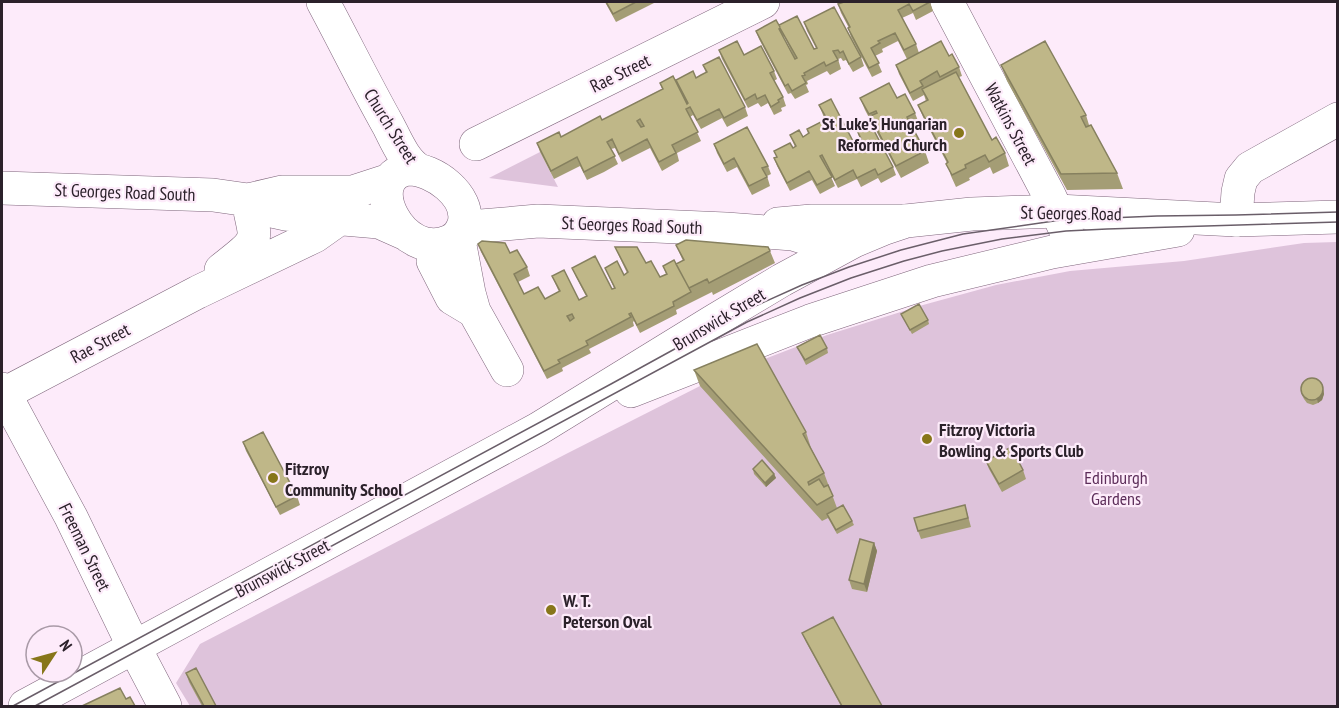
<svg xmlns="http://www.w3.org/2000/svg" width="1339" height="708" viewBox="0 0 1339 708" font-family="'PT Sans Narrow',sans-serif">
<rect width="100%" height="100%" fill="#fdebfa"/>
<path fill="#dec3db" d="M540,152L558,187L489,178Z
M1337,242V706H190L176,683L200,644L566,454L700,386L762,360L827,335L923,305L996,285L1070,271L1184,261L1304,243Z"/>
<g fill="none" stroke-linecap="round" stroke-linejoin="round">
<g stroke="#7f667c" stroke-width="34">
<path id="minor" d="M323,2C345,43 365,84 388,125C396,140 404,161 419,170
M947,2L1049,195L1066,231L1072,248
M476,144L763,2
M408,169C433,168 471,196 464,224C461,232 458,237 450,241C402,264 359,177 408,169Z
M2,188L213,195L248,200L276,212L285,214L379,222L406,234
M248,200L282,192H353L390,180
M1236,220L1238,192L1241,179L1250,168L1338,119
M778,224L812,221H904
M460,233L481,226L538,221L726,229L793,234L809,239L832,252
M458,235L469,293L474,311L507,370
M433,261L452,298L472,310
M221,270C229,263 250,249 253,239C256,231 249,210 248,200
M2,389L71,517L132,643L165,706
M2,395L198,292L315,236L339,219"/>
</g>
<g stroke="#7f667c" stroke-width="34">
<path id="highway" d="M631,391L810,321L932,281L1052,252L1178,230
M25,706L538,429L712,322L782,280L854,241L885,228L906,221L972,214L1057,211L1236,220L1338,217"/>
</g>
<use href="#minor" stroke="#fff" stroke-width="33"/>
<use href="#highway" stroke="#fff" stroke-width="33"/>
<path stroke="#6a5e69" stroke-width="1.5" d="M13,706L611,384L742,312L802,285L849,267L901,250L963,234L1061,220L1157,216L1236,215L1338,212
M35,706L747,322L800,298L851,278L904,261L942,251L1002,239L1066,231L1107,229L1338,222"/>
</g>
<path fill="#a49d75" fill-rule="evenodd" d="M605,2H656L616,22Z
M930,2L933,11L916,20L913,13L902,18L916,44L919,53L907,59L898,41L882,49L883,52L875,56L882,72L872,77L851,37L848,28H849L841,13L838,4Z
M804,22L861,57L864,66L853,72L846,60L843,61L841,58L838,59L841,69L830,75L827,71L807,81L808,84L806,85L809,92L795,99L791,93L788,94L759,39L756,31L780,27L814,49L816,48L807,31ZM784,36L795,59L783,37Z
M719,50L744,55L774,71L777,79L774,81L783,97L786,106L781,108L782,111L774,115L768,103L761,107L758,103L748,108L722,59Z
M949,56L959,67L962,76L959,77L992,140L1005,153L1009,166L993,174L990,167L969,178L970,180L956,187L951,176L947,163L923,117L918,105L926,101L924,95L913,101L899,74L896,65Z
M703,65L745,107L748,116L727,127L722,118L701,129L693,115L690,117L701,141L677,153L679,161L662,171L650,148L622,162L615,148L611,149L618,164L604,172L587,180L580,166L554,179L540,152L537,143L561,137L602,120L662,89L660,83L679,88L676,80L696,78L706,73Z
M1001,65L1086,115L1089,125L1117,173L1123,189L1067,190L1007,81Z
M860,98H897L915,113L920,126L913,129L925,151L929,163L901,178L865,110Z
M819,105L855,145L861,142L856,128L893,167L896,175L881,183L878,178L861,187L857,179L838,188L825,163L835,186L820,194L812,180L790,191L777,166L774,158L777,157L774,151L795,147L790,135L803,137L808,134L807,129L825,120Z
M714,144L768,166L771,174L767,176L770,186L752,195L737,167L727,172L717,153Z
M478,244L510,253L527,267L530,276L518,282L524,294L545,299L559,292L552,276L579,300L586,296L576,277L572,268L612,289L614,288L605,268L624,275L627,273L619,256L615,247L646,263L660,277L666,274L663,266L676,264L683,261L676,245L770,251L775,263L713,295L712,292L676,310L677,314L640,333L634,321L633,322L634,326L589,349L591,353L562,368L563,371L547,379L481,252Z
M901,314L928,320L929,324L912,334Z
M797,347L827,348L828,353L806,365Z
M694,370L806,432L811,448L824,473L837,508L852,521L854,525L837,534L828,518L822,521L700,386Z
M1323,389L1324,394L1322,400L1318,403L1313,405L1307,403L1304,399L1302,395Z
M243,442L297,496L300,505L280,515L246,451Z
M986,461L1023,470L1026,479L1002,492L989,469Z
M753,469L774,474L776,478L766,487L754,474Z
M965,505L971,527L921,539L918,531Z
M874,543L877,551L867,592L852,589L849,580Z
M802,633L882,706H841L806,642Z
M186,673L216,706H202L189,682Z"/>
<path fill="#86805f" d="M1322,384L1324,394L1322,400L1318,403L1317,399Z
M774,474L776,478L766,487L765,483Z
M874,543L877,551L867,592L864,584Z"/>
<path fill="#bfb788" stroke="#86805f" stroke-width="1.5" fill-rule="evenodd" d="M606,2H636L613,14Z
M844,2H930L913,11L909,4L898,10L916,44L904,50L895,33L878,41L880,43L871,48L879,63L869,68L848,28L850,27L838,4Z
M834,7L861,57L849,64L843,51L840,53L838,50L833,51L838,60L826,66L824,62L804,73L805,75L802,76L806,83L792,91L788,84L785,86L756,31L776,20L780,27L779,25L797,16L814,49L817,48L804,22ZM780,28L797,58L795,59L779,29Z
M737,41L744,55L761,46L774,71L770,73L783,97L778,100L779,102L771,107L765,95L757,99L755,94L745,100L719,50Z
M941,41L949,56L952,54L959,67L940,77L937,71L920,81L923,86L910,93L896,65Z
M1045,41L1086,115L1081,117L1086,127L1091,125L1117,173L1061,174L1001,65Z
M719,57L745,107L724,118L719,109L697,120L690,107L686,109L698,132L672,145L676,153L659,162L647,139L619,154L612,139L607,142L615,156L601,163L584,172L577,157L551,171L537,143L559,132L561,137L600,116L602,120L663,89L660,83L673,76L687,104L688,103L676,80L693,71L696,78L701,75L707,72L703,65ZM640,119L644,126L641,127L637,121Z
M956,72L992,140L996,137L1005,153L989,162L985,155L965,165L966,168L952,175L946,164L948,162L918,105L928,100L922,89Z
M889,83L897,98L905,94L915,113L907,117L925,151L896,166L870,116L877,113L876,111L869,114L860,98Z
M831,99L855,145L862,141L856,128L869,121L893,167L878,175L875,169L857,178L853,170L835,180L822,155L820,156L832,177L817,185L809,171L787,183L774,158L777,157L774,151L790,143L793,148L796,146L790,135L799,130L803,137L809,133L807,129L827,119L819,105Z
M747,127L768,166L762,168L767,177L749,186L734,158L724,164L714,144Z
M686,240L768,247L770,251L709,283L707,279L689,288L676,264L684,260L676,245Z
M482,241L505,243L510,253L517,250L527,267L514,274L524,294L538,287L545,299L560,291L552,276L564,270L579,300L587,296L572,268L595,256L612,289L615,288L605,268L617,261L624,275L628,272L615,247H637L646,263L651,261L660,277L667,274L663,266L674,260L691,292L673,302L674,306L637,325L631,313L629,314L631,317L586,341L588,345L558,360L560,363L544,371L478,244ZM572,314L574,318L570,321L567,316Z
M919,304L928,320L910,330L901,314Z
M820,335L827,348L805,360L797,347Z
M757,344L806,432L803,434L824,473L808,482L809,485L819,479L824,487L828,485L833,496L817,505L694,370Z
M1301 389a11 11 0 1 1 22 0a11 11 0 1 1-22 0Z
M263,432L297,496L276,507L243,442Z
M1011,447L1023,470L999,484L986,461Z
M762,460L774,474L765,483L753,469Z
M843,505L852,521L836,530L827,514Z
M965,505L968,518L918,531L914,518Z
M860,539L874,543L864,584L849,580Z
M833,617L882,706H842L802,633Z
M196,668L216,706H204L186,673Z
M120,688L126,699L130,697L135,706H82Z"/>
<g fill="#87761a" stroke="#fdebfa" stroke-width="2">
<circle cx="959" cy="133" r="6"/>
<circle cx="927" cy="439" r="6"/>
<circle cx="273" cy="478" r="6"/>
<circle cx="551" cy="610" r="6"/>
</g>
<g text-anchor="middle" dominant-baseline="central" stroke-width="4.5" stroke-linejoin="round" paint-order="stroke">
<g font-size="18" fill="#2b212a" stroke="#fdebfa">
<text transform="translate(620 73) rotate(-26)">Rae Street</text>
<text transform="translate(1011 124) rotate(62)">Watkins Street</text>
<text transform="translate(391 126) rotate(58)">Church Street</text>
<text transform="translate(125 192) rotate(2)">St Georges Road South</text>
<text transform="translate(1071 213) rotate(1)">St Georges Road</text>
<text transform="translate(632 225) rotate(2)">St Georges Road South</text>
<text transform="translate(719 319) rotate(-31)">Brunswick Street</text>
<text transform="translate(100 343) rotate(-28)">Rae Street</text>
<text transform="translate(85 547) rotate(64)">Freeman Street</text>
<text transform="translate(282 568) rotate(-28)">Brunswick Street</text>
</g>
<g font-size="18" font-weight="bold" fill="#2b212a" stroke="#fdebfa" text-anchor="start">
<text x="947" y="123" text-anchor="end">St Luke's Hungarian<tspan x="947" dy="21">Reformed Church</tspan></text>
<text x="939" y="429">Fitzroy Victoria<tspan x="939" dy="21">Bowling &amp; Sports Club</tspan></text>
<text x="285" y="468">Fitzroy<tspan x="285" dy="21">Community School</tspan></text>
<text x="563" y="600">W. T.<tspan x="563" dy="21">Peterson Oval</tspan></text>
</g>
<g font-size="18" fill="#5d2e5a" stroke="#fdebfa">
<text x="1116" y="477">Edinburgh<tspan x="1116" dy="21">Gardens</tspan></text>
</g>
</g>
<rect width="1339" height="708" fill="none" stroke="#2b212a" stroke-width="6"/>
<g transform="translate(54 654) rotate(54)"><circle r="28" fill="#fdebfa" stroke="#a99aa7" stroke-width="1.5"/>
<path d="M0-4.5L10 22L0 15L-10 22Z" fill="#87761a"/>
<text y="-9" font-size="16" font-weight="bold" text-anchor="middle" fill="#2b212a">N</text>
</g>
</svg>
